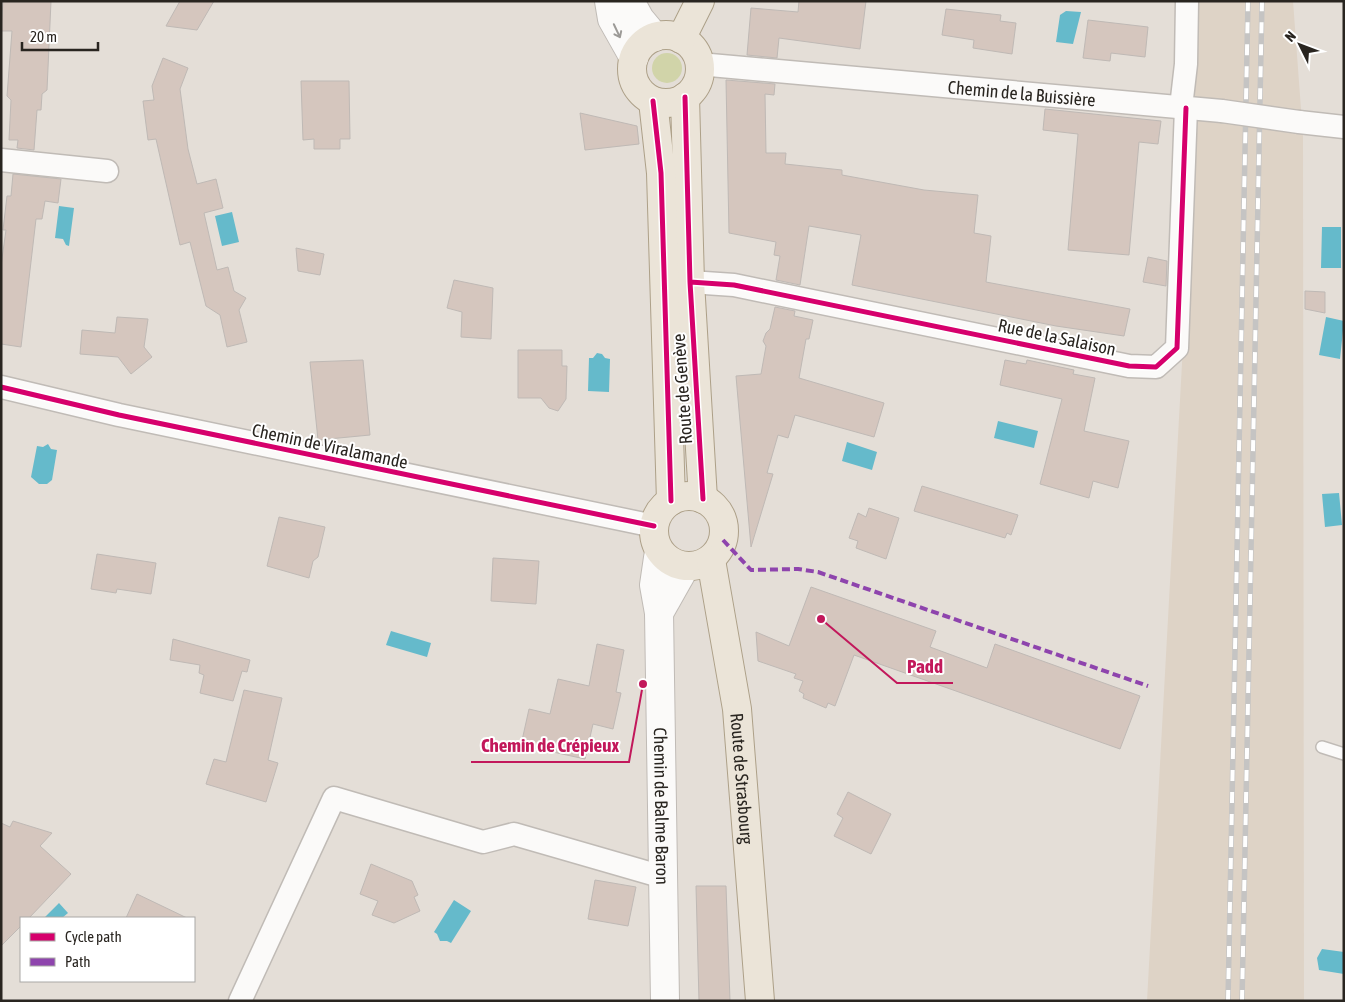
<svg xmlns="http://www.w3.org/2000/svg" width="1345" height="1002" viewBox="0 0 1345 1002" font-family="'Asap Condensed',sans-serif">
<rect width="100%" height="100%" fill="#e4ded7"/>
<path fill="#ded3c6" d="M1195,1H1293L1303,136L1304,1001H1147L1195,127Z"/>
<path fill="#d1d4a9" d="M652 68a15 15 0 1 1 30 0a15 15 0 1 1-30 0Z"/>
<path fill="#65bacb" d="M1066,11L1081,12L1073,44L1056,42L1060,15Z
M59,206L74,208L69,246L66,245L63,239L55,238Z
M232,212L239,242L222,246L215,216Z
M1322,227H1341V268H1321Z
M1326,317L1344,321L1340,359L1319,355Z
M597,353L602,354L605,358L610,359L609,392L588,391L589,358H593Z
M998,421L1038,431L1034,448L994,438Z
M847,442L877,452L872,470L842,461Z
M48,444L51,449L57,450L52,480L47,484H39L31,477L37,446L43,447Z
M1339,493L1342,525L1325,527L1322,494Z
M391,631L431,643L427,657L386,645Z
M454,900L471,911L451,943L447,941H440L437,934L434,932Z
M59,903L68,913L62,918H44Z
M1322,949L1344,952V974L1319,970L1317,958Z"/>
<path fill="#d5c6be" stroke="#bfb9b5" d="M3,1H51L47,90L42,94L41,110H37L34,150L17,148L18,140H9L11,100L7,96L12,31H1Z
M180,1H214L197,30L166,26Z
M799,1H866L860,49L779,38L777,58L747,55L751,8L798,12Z
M946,9L1001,15L1000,21L1016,23L1012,54L973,48L974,40L942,35Z
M1088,20L1148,27L1145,57L1111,53L1110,61L1083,58Z
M163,58L188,68L180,89L188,149L197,184L216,179L223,208L204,213L217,270L228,267L234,291L246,298L239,310L247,342L227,347L220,315L206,306L190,242L180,245L156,139L148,140L143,101L154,100L152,86Z
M726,80L775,84L774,95L765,94L766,153H786L785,164L842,170V175L924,190L978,195L974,233L991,236L986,282L1130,309L1124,336L1056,326L852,285L861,235L809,226L800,285L776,280L780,256L774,255L776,242L729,233Z
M301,81H349L350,139H340V149H314V139L303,140Z
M1045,109L1161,121L1158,144L1139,142L1129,255L1068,250L1078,134L1043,130Z
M580,113L637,126L639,144L585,150Z
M13,174L61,179L58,203L45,201L42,219H36L21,347L1,344V266L6,230H3L7,196H11Z
M296,248L324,254L320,275L298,271Z
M1148,257L1167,261L1166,286L1143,282Z
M454,280L493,288L491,339L461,337L462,312L447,308Z
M1305,291L1325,292V313L1305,309Z
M775,307L795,311L794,316L813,320L809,339H806L799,378L884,403L874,437L795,415L788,438L778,435L767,473L773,474L751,547L736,376L761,374L766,346L763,341L766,333L770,329Z
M117,317L148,319L144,347L152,357L131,374L118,357L80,354L82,330L115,333Z
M518,350H562V366H567L566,399L558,411L549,408L541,398H518Z
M363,360L370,435L318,440L310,362Z
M1005,360L1026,364L1027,360L1074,370L1073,374L1095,378L1084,431L1129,441L1118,488L1093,481L1089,498L1040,484L1062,399L1000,385Z
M922,486L1018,515L1011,535L1007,533L1005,538L914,511Z
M869,508L899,518L886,559L856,548L858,541L849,538L858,513L866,517Z
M279,517L325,527L318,557L313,561L309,578L267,566Z
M97,554L156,563L151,594L117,589L116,593L91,589Z
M493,558L539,561L536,604L491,601Z
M811,587L936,631L930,647L987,668L995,644L1140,696L1120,749L854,655L835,706L828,703L826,708L803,698L804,694L799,691L803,681L794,678L796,674L758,661L756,632L789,646Z
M173,639L250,660L247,672L242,671L233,701L200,693L204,675L199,673L200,665L170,660Z
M597,644L624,650L616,692L621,693L613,729L593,724L585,759L521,745L529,709L550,714L558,679L589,686Z
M244,690L282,698L268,760L278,763L266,802L206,784L214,759L226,762Z
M848,792L891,814L871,854L834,836L843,818L837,814Z
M13,821L52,833L40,846L71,874L29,918H21V926L1,946V823L10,827Z
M371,864L412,881L418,895L414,897L420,911L394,923L372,915L378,901L360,894Z
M595,880L636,887L628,926L588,919Z
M696,886H726L730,1001H699Z
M137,894L187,918H126Z"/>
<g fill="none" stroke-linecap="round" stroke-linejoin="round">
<g stroke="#c0bbb6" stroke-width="14">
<path id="lane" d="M1322,747L1344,754"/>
</g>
<g stroke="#c0bbb6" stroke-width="25">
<g id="street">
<path id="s1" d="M699,64L1222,111"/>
<path d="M1181,107L1186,64L1187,1"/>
<path d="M1299,122L1344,127"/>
<path d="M1,160L107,171"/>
<path d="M690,282L734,285L1129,366L1156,367L1177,348L1186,108"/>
<path d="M1,387L119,415L654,526"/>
<path d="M240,1001L334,798L483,842L514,834L663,877"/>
</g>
</g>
<g stroke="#c0bbb6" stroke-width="30">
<g id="secondary">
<path d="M609,1L612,19L634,58"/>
<path d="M630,1L640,19L655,37"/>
<path id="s2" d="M659,551L654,585L659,613L665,1001"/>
<path d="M659,613L685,567"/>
</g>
</g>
<g stroke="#ada088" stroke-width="30">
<g id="primary">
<circle cx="666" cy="69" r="34"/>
<path d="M681,39L700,1"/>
<path d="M685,97L690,282L703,499"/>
<path d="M653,101L661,173L671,501"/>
<circle cx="689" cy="531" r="35"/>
<path id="s3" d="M711,560L737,709L760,1001"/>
</g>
</g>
<use href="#lane" stroke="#fbfaf9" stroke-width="11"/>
<use href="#street" stroke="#fbfaf9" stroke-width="22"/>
<use href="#secondary" stroke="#fbfaf9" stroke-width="28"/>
<use href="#primary" stroke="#ebe4d8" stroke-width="28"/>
<g stroke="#c5c4c3" stroke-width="5.5">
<path id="rail" d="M1228,1001L1248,1
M1242,1001L1262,1"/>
</g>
<use href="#rail" stroke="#fff" stroke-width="4" stroke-dasharray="11" stroke-linecap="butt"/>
<g stroke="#c0bbb6" stroke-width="25" stroke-linecap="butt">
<path id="street-bridge" d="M1222,111L1299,122"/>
</g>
<use href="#street-bridge" stroke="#fbfaf9" stroke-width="22"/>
<path stroke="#8e44ad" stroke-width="4" stroke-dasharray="8 4" stroke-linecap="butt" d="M723,540L751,570L798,569L818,572L1148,686"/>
<g stroke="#fff" stroke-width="8">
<path id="cycleway" d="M685,97L690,282L703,499
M653,101L661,173L671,501
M690,282L734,285L1129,366L1156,367L1177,348L1186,108
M1,387L119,415L654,526"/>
</g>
<use href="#cycleway" stroke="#d6006c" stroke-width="5"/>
</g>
<defs><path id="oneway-shaft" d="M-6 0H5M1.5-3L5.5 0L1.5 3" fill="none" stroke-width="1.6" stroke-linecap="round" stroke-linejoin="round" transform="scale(1.25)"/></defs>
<use stroke="#9c9a97" href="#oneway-shaft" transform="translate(617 31) rotate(65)"/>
<g text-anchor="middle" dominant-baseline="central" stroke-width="4" stroke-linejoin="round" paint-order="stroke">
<g font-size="18" fill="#292520" stroke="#fff">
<text stroke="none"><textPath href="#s1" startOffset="324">Chemin de la Buissière</textPath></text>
<text transform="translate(1057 337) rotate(12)">Rue de la Salaison</text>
<text transform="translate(682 389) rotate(-94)">Route de Genève</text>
<text transform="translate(330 446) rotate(12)">Chemin de Viralamande</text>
<text stroke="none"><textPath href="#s3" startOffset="221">Route de Strasbourg</textPath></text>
<text stroke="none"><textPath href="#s2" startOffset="256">Chemin de Balme Baron</textPath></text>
</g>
</g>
<path fill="none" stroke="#c2185b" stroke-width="2" d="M821 619L897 683H953M643 684L629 762H471"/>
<g fill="#c2185b" stroke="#fff" stroke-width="2">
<circle cx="821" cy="619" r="5"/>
<circle cx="643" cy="684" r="5"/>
</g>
<g font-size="19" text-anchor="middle" font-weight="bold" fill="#c2185b" stroke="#fff" stroke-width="4" stroke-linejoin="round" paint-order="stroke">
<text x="925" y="673">Padd</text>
<text x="550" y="752">Chemin de Crépieux</text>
</g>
<rect width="1345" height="1002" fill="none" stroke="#292520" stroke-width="5"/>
<rect x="20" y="917" width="175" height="65" fill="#ffffff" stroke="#a9a8a6"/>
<rect x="30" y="933" width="25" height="8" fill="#d6006c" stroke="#a9a8a6"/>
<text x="65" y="942" font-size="15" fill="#292520">Cycle path</text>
<rect x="30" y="958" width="25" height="8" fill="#8e44ad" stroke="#a9a8a6"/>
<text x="65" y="967" font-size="15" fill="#292520">Path</text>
<g transform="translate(1300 45) rotate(312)" stroke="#ffffff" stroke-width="4" paint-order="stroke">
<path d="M0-4L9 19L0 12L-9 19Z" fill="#292520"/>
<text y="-8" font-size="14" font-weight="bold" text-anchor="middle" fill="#292520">N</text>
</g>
<path d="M22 42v8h76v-8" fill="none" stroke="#292520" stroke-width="2.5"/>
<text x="30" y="42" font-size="15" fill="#292520" stroke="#ffffff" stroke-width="4" paint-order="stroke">20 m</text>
</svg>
